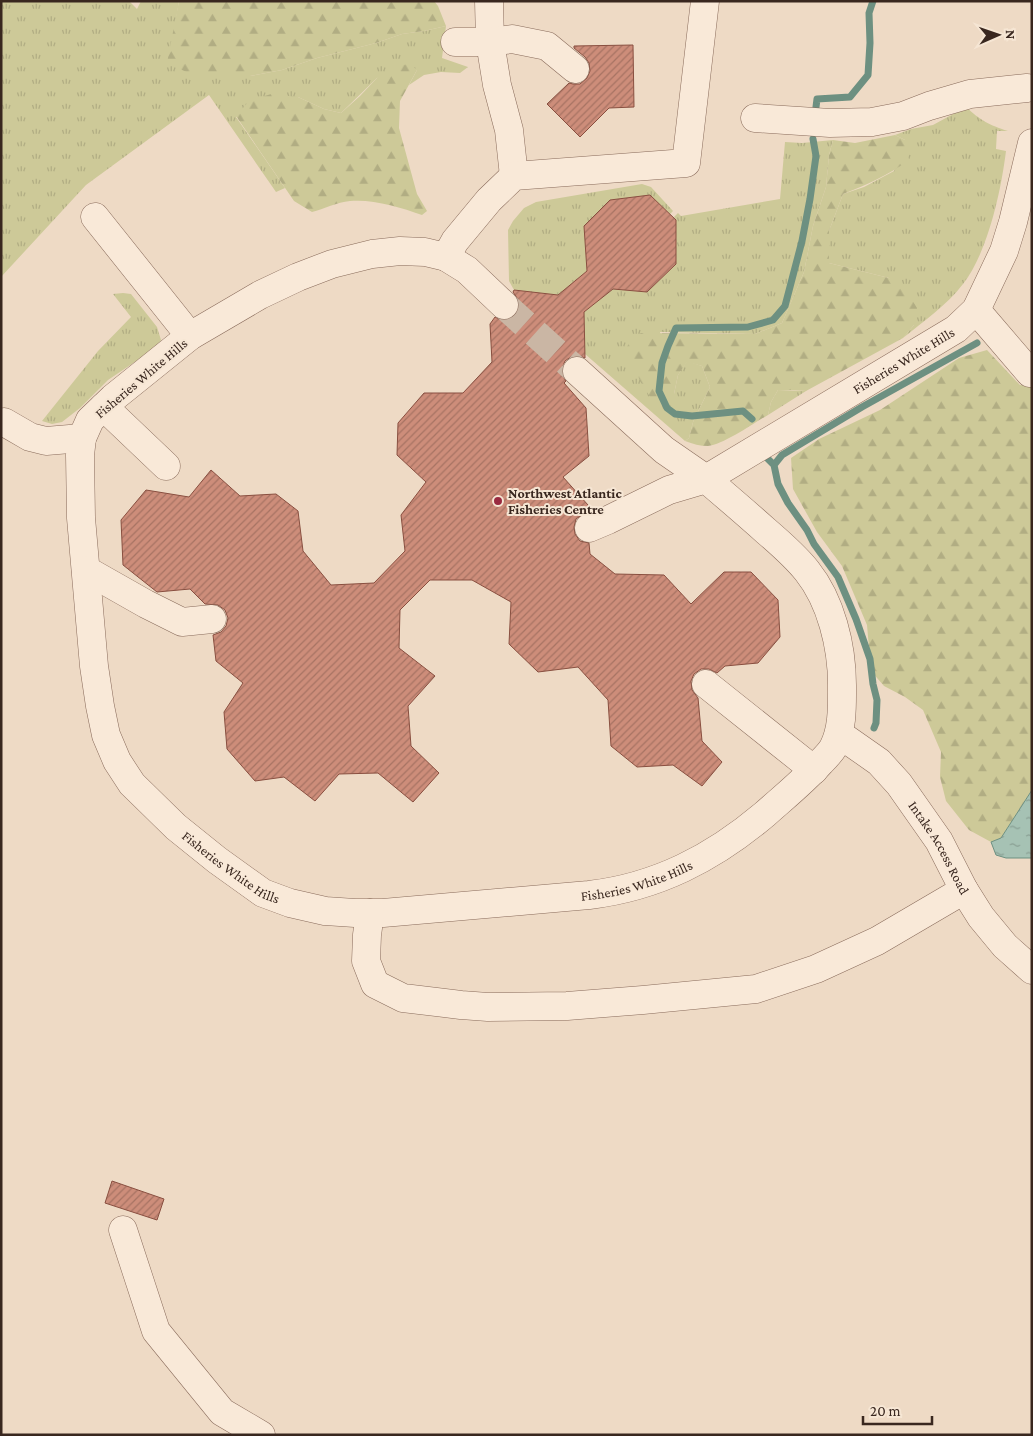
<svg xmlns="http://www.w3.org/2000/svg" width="1033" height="1436" viewBox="0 0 1033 1436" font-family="'Crimson Pro',serif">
<defs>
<pattern id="grass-tufts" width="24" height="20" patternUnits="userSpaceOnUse" patternTransform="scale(1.25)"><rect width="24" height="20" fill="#cdc998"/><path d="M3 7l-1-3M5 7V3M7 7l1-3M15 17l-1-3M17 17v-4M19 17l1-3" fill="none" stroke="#b1ad83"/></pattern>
<pattern id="forest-firs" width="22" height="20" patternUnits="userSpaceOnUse" patternTransform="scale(1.25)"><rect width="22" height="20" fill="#cdc998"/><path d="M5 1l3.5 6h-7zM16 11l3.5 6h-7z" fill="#b1ad83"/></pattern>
<pattern id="water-ripples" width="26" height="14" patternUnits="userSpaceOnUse" patternTransform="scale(1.25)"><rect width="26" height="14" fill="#a6c2b4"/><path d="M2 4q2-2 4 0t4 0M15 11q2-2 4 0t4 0" fill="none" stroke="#889e92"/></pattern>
<pattern id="building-hatch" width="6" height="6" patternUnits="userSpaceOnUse" patternTransform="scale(1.25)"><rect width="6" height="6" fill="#cd8d7a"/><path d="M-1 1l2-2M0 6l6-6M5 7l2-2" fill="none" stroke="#a77363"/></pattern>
</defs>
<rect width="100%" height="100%" fill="#eedac5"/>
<path fill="url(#grass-tufts)" d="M1,1H129L137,9L141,1H179L175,26L250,76L282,70L317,58L376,43L402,34L424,31L446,26L442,58L468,67L460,73L441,72L424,75L409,85L417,70L377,78L341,113L324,109L298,97L236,117L285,188L276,192L209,95L86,185L1,277Z
M966,107C980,120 989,125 1008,131H997L996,149L1006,151C1001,191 988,252 963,284C947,305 924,321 903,338L914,325L889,278L829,263V231L843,194L864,187L894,171L905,140L895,135L911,129L933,125Z
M833,140L829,155L826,187L813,226L804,272L782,323L755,334L660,332L674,394L678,375L687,361L702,366L710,387L693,422L689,438L685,441L585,354L584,312L613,289L647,292L676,264V220L674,217L678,213L681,216L780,199L785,142L802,143Z
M642,184L651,187L673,211L670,214L650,195L610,200L584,226L587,271L558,295L514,290L509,281L508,230L513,221L524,208L536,202Z
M123,293L131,294L157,327L161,340L157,347L108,380L80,408L62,422L52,424L42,421L98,351L131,317L113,294Z
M778,390L806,391L768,415L771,402Z"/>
<path fill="url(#forest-firs)" d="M179,1H434L438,6L446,26L424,31L402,34L376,43L317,58L282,70L250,76L193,75L167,63Z
M410,64L417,70L400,101L399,128L417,194L427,211L422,215C400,207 373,199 350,201C337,202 324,209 312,212L294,201L236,116L249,101L271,94L298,97L324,109L341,113L360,96L377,78L393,66Z
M895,135L905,140L909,160C888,175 867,185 843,194L829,231V263L889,278L906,290L917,308L914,325L903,338L806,391L793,390H778L771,402L768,415C754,423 723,445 708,446C700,446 693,444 685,441L689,438L693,422L710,387L702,366L687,362L678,375L674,394L663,402L652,400L640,381L627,347L632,338L641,333L755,334L782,323L804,272L813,226L826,187L829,155L833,140L855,143Z
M987,350L1020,385L1032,386V790L1001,838L991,842L969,830L946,801L940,777L941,752L923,710L905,697L884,686L871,671L867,625L842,566L817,532L793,489L791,458L819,439L880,410L959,358Z"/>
<path fill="url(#water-ripples)" stroke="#6d9081" d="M1032,790V858H1006L996,855L991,842L1001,838Z"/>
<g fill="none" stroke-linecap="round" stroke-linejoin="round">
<path stroke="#6d9081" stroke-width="7" d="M816,107L817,99L850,97L868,75L870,43L869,13L873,1
M752,419L743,411L692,416L675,414L667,408L659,391L662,363L668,346L676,328L748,327L773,320L785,306L802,241L810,199L816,156L813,139
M768,459L774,465L778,484L788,503L807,530L814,544L838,577L856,619L870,659L873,684L877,700L876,723L874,728
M774,465L782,455L862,407L977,343"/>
</g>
<path fill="url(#building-hatch)" stroke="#894f40" d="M633,45L634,107L609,108L580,137L547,104L569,83L573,84H580L587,78L590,71L589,63L585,57L574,48V46Z
M650,195L676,220V264L647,292L613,289L584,312L585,358L580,356H572L565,361L562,368V375L566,381L564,383L586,408L589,456L563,477L588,505V511L576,519L574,527L575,534L580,541L589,543L590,554L615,574L664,575L691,604L724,572H751L778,600L780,637L758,663L725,666L717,673L709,669H701L694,674L691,681L692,690L698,698L702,741L722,762L702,786L673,765L637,767L611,746L608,700L578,667L538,672L509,644L511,602L472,580H430L400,610L399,648L435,676L408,706L411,746L439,773L413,802L378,773L339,774L315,801L284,777L255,781L227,749L224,712L243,683L216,661L213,635L221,632L226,626L228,618L225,610L218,605L205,604L190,589L157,592L123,565L121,520L146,490L189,497L211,470L240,496L276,494L298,511L303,551L331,585L374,583L405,551L401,515L426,482L397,455L398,423L424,393H463L492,362L490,324L495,317L501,320H508L516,315L519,308V301L513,292L514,290L558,295L587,271L584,226L610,200Z
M112,1181L164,1199L157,1220L105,1203Z"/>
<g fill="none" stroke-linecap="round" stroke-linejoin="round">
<path stroke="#cab6a4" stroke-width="28" stroke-dasharray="28 14" stroke-linecap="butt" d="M504,305L577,371"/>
<g stroke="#896b5b" stroke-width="29">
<g id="minor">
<path d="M489,1L490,42L497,85L509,130L514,176"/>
<path d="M455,42H490L512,39L547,46L575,69"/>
<path d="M755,118L830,123L872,122L903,116L929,106L970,94L1027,88"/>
<path d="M95,217L190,336"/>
<path d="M446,257L455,241L489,200L514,176L686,163L705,1"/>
<path id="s1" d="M504,305L467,270L446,257L425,252L400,251L372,254L332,264L298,277L260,295L190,336L113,398L90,420L82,438L80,455L81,518L94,666L100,706L106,735L117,761L132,784L176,827L217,860L263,893L290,903L325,911L355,913H383L589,895C657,887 713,858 765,814C784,797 804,781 821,762C825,758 830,753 833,748C843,729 842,706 842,685C842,646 831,601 807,571C795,556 780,543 766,531C746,513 726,496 706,479L669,490L608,520L589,528"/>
<path d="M976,310L1030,373"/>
<path id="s2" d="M577,371L664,450L706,479L956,329L976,310L1004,251L1013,222L1032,143"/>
<path d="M104,407L166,466"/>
<path d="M4,422L30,437L46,441L82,438"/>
<path d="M86,570L146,604L182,622L212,619"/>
<path d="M706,684L814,770"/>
<path id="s3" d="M839,734L879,762L899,784L939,841L964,890L981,917L1005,946L1032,970"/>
<path d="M370,913L367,935L366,961L375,984L403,998L461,1005L488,1007L567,1006L643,1000L756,989L816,969L877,941L964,890"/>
<path d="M123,1230L156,1331L222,1412L261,1435"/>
</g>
</g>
<use href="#minor" stroke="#f9e9d8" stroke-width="28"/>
</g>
<circle fill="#992a40" stroke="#f6e6d4" stroke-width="2" cx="498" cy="501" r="5"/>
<g text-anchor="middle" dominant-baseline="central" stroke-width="4" stroke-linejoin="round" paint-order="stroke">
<g font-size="14" fill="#39271f" stroke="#f6e6d4">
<text stroke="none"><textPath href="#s2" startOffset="399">Fisheries White Hills</textPath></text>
<text transform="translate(141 378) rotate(-40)">Fisheries White Hills</text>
<text stroke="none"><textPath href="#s3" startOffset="154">Intake Access Road</textPath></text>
<text stroke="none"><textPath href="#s1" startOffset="986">Fisheries White Hills</textPath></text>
<text stroke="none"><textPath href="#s1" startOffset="1406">Fisheries White Hills</textPath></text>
</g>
<g font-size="14" font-weight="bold" fill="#39271f" stroke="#f6e6d4" text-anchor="start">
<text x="508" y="493">Northwest Atlantic<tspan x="508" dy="16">Fisheries Centre</tspan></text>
</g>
</g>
<rect width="1033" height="1436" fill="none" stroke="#39271f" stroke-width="5"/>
<g transform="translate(998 35) rotate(88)" stroke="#f6e6d4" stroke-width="4" paint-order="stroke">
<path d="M0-4L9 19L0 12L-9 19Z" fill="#39271f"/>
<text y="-8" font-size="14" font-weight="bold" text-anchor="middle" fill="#39271f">N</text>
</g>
<path d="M863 1416v8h69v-8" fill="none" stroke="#39271f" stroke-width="2.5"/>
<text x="870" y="1416" font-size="15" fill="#39271f" stroke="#f6e6d4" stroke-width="4" paint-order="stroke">20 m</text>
</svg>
